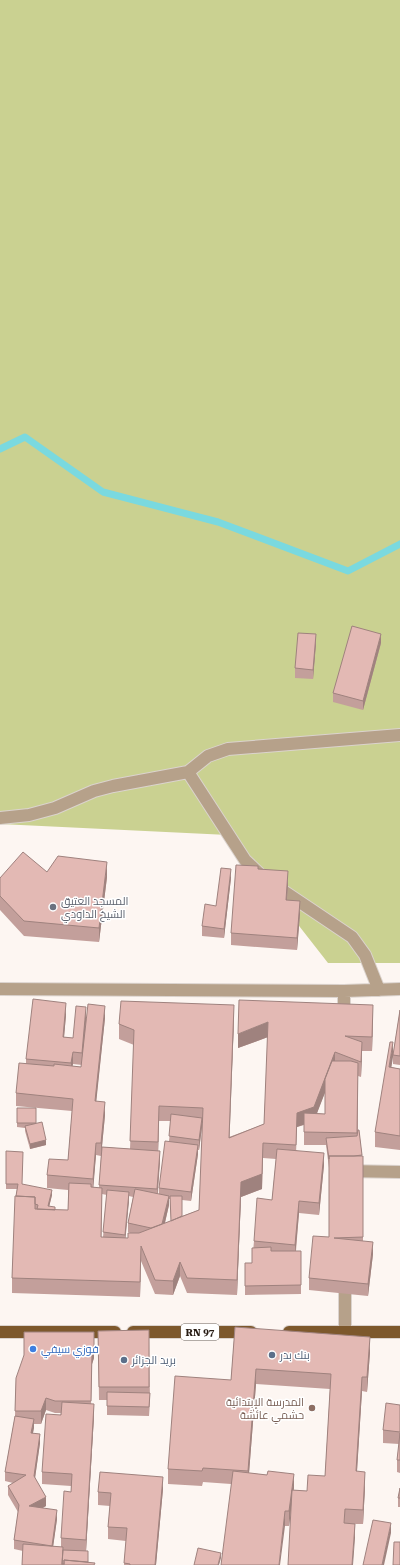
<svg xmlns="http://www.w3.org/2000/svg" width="400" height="1565" viewBox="0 0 400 1565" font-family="'Roboto Serif',Cairo,serif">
<rect width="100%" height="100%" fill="#fdf6f2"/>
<path fill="#cad191" d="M0,0H400V963H328L228,835L0,824Z"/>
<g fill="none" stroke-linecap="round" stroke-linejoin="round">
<path stroke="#7ad9df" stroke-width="7" d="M0,449L25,437L103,492L218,522L348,571L400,544"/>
<g stroke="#dbd3ce" stroke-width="14">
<path id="street" d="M188,772L208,756L228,749L400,735
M0,818L29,815L55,808L94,791L113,786L188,772L245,860L264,878L352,937L365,955L379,990
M0,989L344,991
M344,1020V991L400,989
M347,1171L400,1172
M345,1342V1278"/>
</g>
<g stroke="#dbd3ce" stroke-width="14">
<path id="primary" d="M0,1332H115
M133,1332H251
M289,1332H400"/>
</g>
<use href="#street" stroke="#b6a18a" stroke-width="12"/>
<use href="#primary" stroke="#7d582c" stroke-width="12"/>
</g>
<path fill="#c39f9b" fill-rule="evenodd" d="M316,643L313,679L295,678V668Z
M381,643L363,710L333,702V693Z
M258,869L288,883L287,900L300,914L297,950L231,945V933Z
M107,877L99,942L24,936L0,910V878Z
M231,878L224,938L202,936V926L216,906Z
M400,1010V1065L393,1064V1055Z
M66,1015L64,1037L73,1038L86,1019L105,1018L96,1101L105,1115L102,1147L130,1149L134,1045L119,1039V1024L234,1020L229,1137L264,1124L268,1037L238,1048V1034L373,1019L372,1051H362L361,1077L358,1076V1130H359L362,1156H363V1241L373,1254L368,1296L309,1290V1278L329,1237V1168L326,1145H304V1125L297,1127L296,1150L324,1165L319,1215L299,1213L296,1251H301V1294L245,1295V1263H252L254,1241L272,1200L276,1159L263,1158L262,1189L241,1197L237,1295L187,1293L180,1276L173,1295L155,1294L141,1261L140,1297L12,1293V1278L16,1196L17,1189H6V1151L22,1184L52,1195L49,1207L55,1210H68V1190L47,1188V1175L68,1160L72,1111L16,1106V1093L26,1064V1059ZM73,1064L82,1065L81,1067L72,1066ZM325,1092V1114L317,1113L318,1110ZM159,1121H171L169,1141L159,1188V1194H158L160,1160L158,1151ZM202,1123H203L199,1210L182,1216V1200L191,1201L198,1154V1150H199L202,1127ZM96,1155L101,1156L99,1188L93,1187ZM102,1194L107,1195L103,1237H101ZM129,1196L133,1197L128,1223V1232L130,1233L128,1238H125ZM169,1199H170L171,1221L165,1223L169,1205Z
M393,1057L391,1067L400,1069V1150L375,1147V1132Z
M17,1108H36V1124L46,1145L30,1149L25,1131V1128L17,1127Z
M235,1327L370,1352L367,1392L362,1391L357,1472L365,1487L363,1524H355V1538L291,1506L289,1526H285L231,1484L203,1482L202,1486L168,1484V1469L231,1380ZM256,1384L330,1389L325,1476L307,1491L293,1490L294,1488L267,1475L249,1473Z
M149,1330L150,1402L149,1416L107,1415V1400H99L98,1331Z
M94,1358L92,1364L91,1404L94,1416L86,1551L88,1562L95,1565H22L23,1551L14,1549V1540L18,1512L8,1495V1486L13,1483L5,1481V1472L15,1416L16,1378ZM46,1410L55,1413H61L42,1472V1484L71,1486V1492L61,1538V1547L53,1546L57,1519L42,1508L46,1506L35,1478L40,1443L33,1433L34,1424H41Z
M400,1405V1473L397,1472V1460L399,1444L383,1443V1430Z
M400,1488V1507H398V1498Z
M163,1489L156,1565H124L126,1541L108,1539V1527L110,1506L98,1505V1492Z"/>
<path fill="#9f827e" d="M316,634V643L313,679V670Z
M381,634V643L363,710V701Z
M107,862V877L99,942V928Z
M231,869V878L224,938V929Z
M288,871V883L286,913V900Z
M300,901V914L297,950V938Z
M66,1003V1015L63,1049V1037Z
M234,1005V1020L229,1152V1138Z
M373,1005V1019L372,1051V1037Z
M105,1006V1018L95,1114V1101Z
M86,1007V1019L82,1065V1053Z
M268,1022V1037L238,1048V1034Z
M362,1042V1057L361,1077V1062Z
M393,1042V1057L389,1082V1067Z
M73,1052V1064L71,1076V1063Z
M335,1052V1067L314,1121L297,1127L296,1159L297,1113Z
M105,1102V1115L101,1156V1143Z
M159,1106V1121L158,1157V1142Z
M202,1118V1127L199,1150V1140Z
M46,1140V1145L30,1149V1144Z
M96,1143V1155L93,1192V1179Z
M263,1143L262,1189L241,1197L237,1295V1280L241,1182Z
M198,1145V1154L191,1201V1192Z
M160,1151V1160L157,1198V1189Z
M324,1153V1165L319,1215V1203Z
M102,1188V1202L101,1252V1237Z
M52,1190V1195L48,1211V1206Z
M129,1192V1201L125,1244V1235Z
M169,1196V1205L161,1239V1230Z
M299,1201V1213L295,1257V1245Z
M373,1242V1254L368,1296V1284Z
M141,1246V1261L140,1297V1282Z
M180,1262V1276L173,1295V1281Z
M94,1332V1358L92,1364L91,1414L92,1351Z
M370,1337V1352L367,1392V1377Z
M256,1369V1384L248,1486V1471Z
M362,1377V1391L356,1486V1471Z
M46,1398V1410L41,1424V1411Z
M94,1404V1416L86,1552V1540Z
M34,1419V1428L31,1442V1433Z
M40,1434V1443L34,1485V1476Z
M365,1472V1487L363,1524V1510Z
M294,1474V1488L289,1526V1511Z
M163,1477V1489L156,1565H155Z
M46,1497V1506L29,1516V1506Z
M57,1510V1519L52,1555V1546Z
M285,1511V1526L280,1565H279Z
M391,1523V1533L384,1565H382Z
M355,1524V1538L353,1565H352Z
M221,1553V1558L219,1565H218Z"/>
<path fill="#e3b9b4" stroke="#9f827e" d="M352,626L381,634L363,701L333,693Z
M298,633L316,634L313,670L295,668Z
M23,852L47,872L58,856L107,862L99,928L24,921L0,896V878Z
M236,865L258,866V869L288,871L286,900L300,901L297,938L231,933Z
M221,868L231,869L224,929L202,926L205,904L216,906Z
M33,999L66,1003L63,1037L73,1038L76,1006L86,1007L82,1053L73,1052L71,1063L26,1059Z
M239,1000L373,1005L372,1037L345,1036L362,1042L361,1062L335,1052L314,1107L297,1113L296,1145L263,1143L262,1174L241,1182L237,1280L187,1278L180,1262L173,1281L155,1280L141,1246L140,1282L12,1278L15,1196L35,1197V1209L68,1210L69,1183L91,1184V1187L102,1188L101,1237L128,1238V1233H139L199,1210L203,1108L159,1106L158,1142L130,1141L134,1030L119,1024L121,1001L234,1005L229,1138L264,1124L268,1022L238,1034Z
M88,1004L105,1006L95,1101L105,1102L101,1143H96L93,1179L47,1175L49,1159L68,1160L73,1099L16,1093L19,1063L54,1066V1064L81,1067Z
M400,1010V1056L393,1055Z
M390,1042H393L389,1067L400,1069V1136L375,1132Z
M332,1061H351L358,1063L357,1133L304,1132V1113L325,1114V1079Z
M17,1108H36V1123H17Z
M171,1114L202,1118L199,1140L169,1136Z
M42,1122L46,1140L30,1144L25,1126Z
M358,1130H359L362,1155L354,1156H329V1159L326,1138L357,1136Z
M165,1141L198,1145L191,1192L159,1188Z
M102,1147L160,1151L157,1189L99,1185Z
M277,1149L324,1153L319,1203L299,1201L295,1245L254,1241L257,1198L272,1200Z
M6,1151L23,1152L22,1184L52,1190L48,1206L55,1207V1210L37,1209L38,1205L35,1204V1197L16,1196L18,1184H6Z
M329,1156H363V1237L334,1238L373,1242L368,1284L309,1278L313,1236L329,1237Z
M135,1189L169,1196L162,1224L151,1228L128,1223Z
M107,1190L129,1192L125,1235L103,1232Z
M170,1196H182V1216L171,1221Z
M271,1247V1251H301V1285L245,1286V1263H252V1248Z
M235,1327L370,1337L367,1377H362L356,1471L365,1472L363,1510L345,1509L344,1523L355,1524L352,1565H288L292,1490L307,1491L308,1475L325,1476L331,1374L256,1369L248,1471L203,1468L202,1471L168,1469L175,1376L231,1380Z
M149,1330V1387H99L98,1331Z
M24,1332H94V1346L92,1351L91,1401H55L46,1398L41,1411H15L16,1378L24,1355Z
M107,1392L150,1393L149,1407L107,1406Z
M62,1402L94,1404L86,1540L61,1538L64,1491L71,1492L72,1474L42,1472L46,1414L61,1415Z
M386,1403L400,1405V1432L383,1430Z
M15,1416L34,1419L31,1433L40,1434L34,1476L46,1497L29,1506L57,1510L52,1546L14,1540L19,1505L8,1486L26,1475L5,1472Z
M400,1433V1460H397Z
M233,1471L267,1475L268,1471L294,1474L289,1511H285L279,1565H221Z
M100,1472L163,1477L155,1565H130V1564L124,1563L127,1528L108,1527L111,1493L98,1492Z
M400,1488V1498H398Z
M373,1520L391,1523L382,1565H363Z
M394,1542H400V1565H393Z
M23,1544L63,1547L62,1565H22Z
M198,1548L221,1553L218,1565H194Z
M63,1550L88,1551V1562L64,1560V1564H62Z
M64,1560L95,1563L94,1565H64Z"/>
<circle fill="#6b7280" stroke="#fff" stroke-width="1.5" cx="53" cy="907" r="4"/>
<circle fill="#3f7fe0" stroke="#fff" stroke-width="1.5" cx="33" cy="1349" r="4"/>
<g fill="#5c6f8a" stroke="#fff" stroke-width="1.5">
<circle cx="272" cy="1355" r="4"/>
<circle cx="124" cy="1360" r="4"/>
</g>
<circle fill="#8d6e63" stroke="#fff" stroke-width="1.5" cx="312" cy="1408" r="4"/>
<g text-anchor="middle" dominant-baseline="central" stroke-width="3" stroke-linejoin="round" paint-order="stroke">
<rect fill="#fff" stroke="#68605a" stroke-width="1" x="181" y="1324" width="38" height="16" rx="3"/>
<g font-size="10" font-weight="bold" fill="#281c14">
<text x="200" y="1332">RN 97</text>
</g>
<g font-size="11" fill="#5b616d" stroke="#fff" text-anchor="start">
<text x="61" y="901">المسجد العتيق<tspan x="61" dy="13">الشيخ الداودي</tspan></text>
</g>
<g font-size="11" fill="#366cbe" stroke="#fff" text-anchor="start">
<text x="41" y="1349">فوزي سيفي</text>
</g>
<g font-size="11" fill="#4e5e75" stroke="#fff" text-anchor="start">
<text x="280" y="1355">بنك بدر</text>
<text x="132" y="1360">بريد الجزائر</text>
</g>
<g font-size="11" fill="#785e54" stroke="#fff" text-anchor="end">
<text x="304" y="1402">المدرسة الإبتدائية<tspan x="304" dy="13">حشمي عائشة</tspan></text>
</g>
</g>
</svg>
